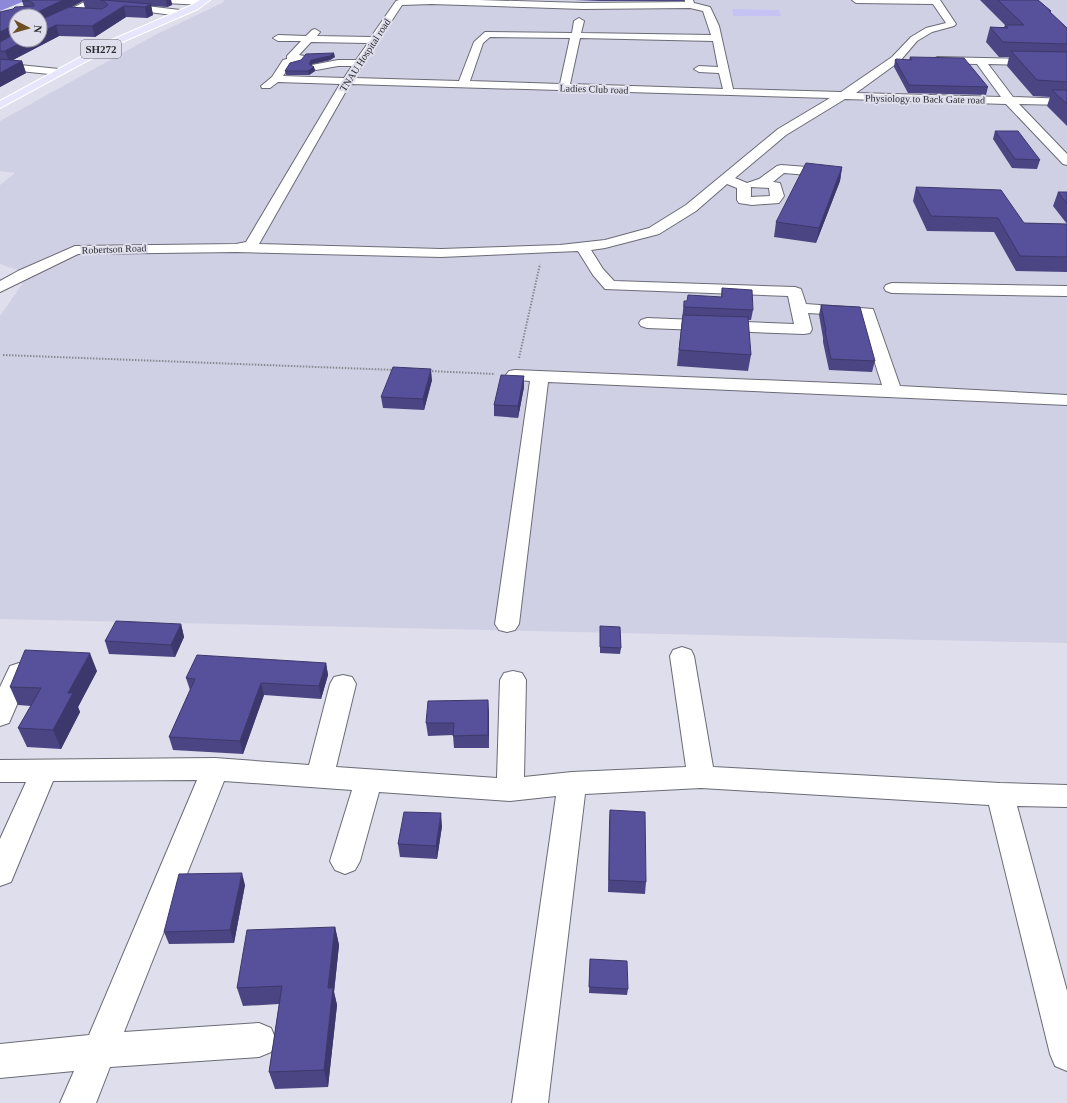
<svg xmlns="http://www.w3.org/2000/svg" width="1067" height="1103" viewBox="0 0 1067 1103" font-family="'Times New Roman',serif">
<rect width="100%" height="100%" fill="#dedeec"/>
<path fill="#d0d0e4" d="M225,0H1067V643L0,619V316L29,274L0,264V185L15,173L0,171V121L155,35L222,3Z"/>
<path fill="#c4c3f4" d="M732,9L779,10L781,16H733Z"/>
<path fill="#8d89d8" d="M0,0H27L0,11Z"/>
<g fill="none" stroke-linecap="round" stroke-linejoin="round">
<g stroke="#6b6b77" stroke-width="2">
<path id="minor" d="M88,0H98L40,32V25Z
M162,0H204L206,2L202,5L166,3Z
M399,0H479L583,3L685,2V0H693L694,3L710,7L711,9L719,26L733,89L841,92L892,57L911,37L926,28L946,23L933,4L856,3L852,0H940L956,24L954,26L932,32L917,41L900,61L856,93L1001,97L977,64L937,63L932,60L937,57L1067,60V66L988,64L1013,97L1067,99V105L1019,104L1067,154V165L1063,164L1006,104L845,99L786,135L735,178L747,183L759,179L777,166L781,165L820,168L825,169L826,172L825,175L820,176L784,173L773,182L780,183L784,196L779,203L752,205L739,203L737,200V188L727,184L696,211L659,234L605,248L591,250L603,269L614,281L795,287L801,289L806,304L873,309L900,386L1067,395V405L548,382L519,624L515,630L507,632L499,630L495,624L530,381L509,379L506,375L509,371L515,370L882,385L860,316L808,313L812,329L810,333L804,334L647,328L641,326L639,323L641,320L647,318L794,324L788,296L605,289L593,275L578,251L441,257L236,252L78,254L0,292V281L18,271L75,246L236,244L246,242L340,84L278,82L270,88H262L261,86L272,77L283,60L287,59V56L301,41H278L273,38L278,35L306,36L312,30L315,29L320,32L317,36L371,37L396,1ZM431,4L583,9L690,8L703,11L711,35L581,33L584,21L579,18L574,21L572,33L485,32L474,42L459,81L354,78L402,5ZM490,37L570,38L560,84L470,81L483,43ZM580,38L713,41L718,67L699,66L694,69L699,72L719,73L723,89L570,84ZM311,42L368,43L356,60H338L312,65L311,67L316,70L338,66H352L344,78L283,76L290,65C297,65 301,64 305,58L304,56L299,55ZM350,84L830,98L778,129L686,205L649,228L605,240L560,245L441,249L259,244ZM751,187L769,188L770,196L751,197Z
M121,3L180,10L184,13L180,16L118,8L117,6Z
M0,63L59,69L64,72L59,75L0,69Z
M892,283L1067,286V296L892,293L886,291L884,288L886,285Z
M682,647L691,650L694,656L713,767L1000,783L1067,785V807L1017,806L1067,991V1071L1055,1066L1050,1054L989,805L701,788L585,794L548,1103H512L556,796L510,801L379,792L360,861L355,870L345,874L335,870L330,861L352,790L224,781L124,1032L259,1023L271,1028L276,1040L271,1052L259,1057L110,1067L96,1103H60L74,1071L0,1078V1044L89,1035L197,780L53,781L11,882L0,886V839L26,782H0V760L215,758L309,765L330,684L334,677L343,675L352,677L356,684L336,767L497,778L500,680L504,673L513,671L522,673L526,680L524,777L572,772L686,767L670,656L673,650Z
M19,663L28,666L31,672L9,723L0,726V687L10,666Z"/>
</g>
<g stroke="#fff" stroke-width="2">
<path id="major" d="M200,0H210L198,9L120,43L0,108V101L114,39L192,5Z"/>
</g>
<path stroke="#888891" stroke-width="2" stroke-dasharray="1.5 1.5" stroke-linecap="butt" d="M3,355L396,370
M519,358L540,264
M429,371L495,374"/>
<use href="#minor" fill="#fff" fill-rule="evenodd"/>
<use href="#major" fill="#e5e5fc" fill-rule="evenodd"/>
</g>
<path fill="#4b4584" fill-rule="evenodd" d="M24,0H171L172,5L167,7L151,6L153,15L147,18L126,17L95,37L59,36L13,60L22,61L26,73L0,87V12L24,7L22,1ZM83,1L85,8L72,7ZM16,16H40L16,40Z
M574,0H684V1H599Z
M980,0H1038L1051,11V13L1067,28V126L1047,106L1050,97L1033,96L1007,66L1009,57H999L986,42L990,27H1004L1005,25Z
M335,57L330,60L312,64L311,65L314,67L315,71L309,75H286L285,71Z
M910,57L988,87L986,95L908,93L894,67L895,60H909Z
M995,131L1040,160L1037,169L1012,168L993,139Z
M842,167L840,181L816,243L774,237L776,222Z
M916,187L1024,223L1067,224L1053,206L1058,192H1067V272L1016,271L994,232L927,231L913,201Z
M722,288L753,310L751,320H748L751,355L748,371L677,366L684,301H687L721,297Z
M821,305L875,361L872,372L829,370L823,342V338L819,315Z
M432,380L424,410L383,408L381,397Z
M524,387L518,418L494,416V405Z
M181,624L184,637L175,657L109,654L105,641Z
M600,626L621,648L620,654L600,653Z
M326,663L328,675L321,699L264,695L243,754L173,750L169,737L190,690L186,678Z
M97,671L78,707L80,712L61,749L27,747L18,728L31,706L18,705L10,687Z
M488,700L489,748H454L453,735L428,736L426,723Z
M610,810L646,882L645,894L608,892L609,822Z
M442,826L437,859L400,857L398,844Z
M245,885L234,943L169,944L164,932Z
M335,927L339,945L334,992L337,1005L328,1087L275,1089L269,1072L279,1004L243,1006L237,988Z
M590,959L628,989L627,995L589,993Z"/>
<path fill="#3d386c" d="M63,0H83V1L40,23V16H36V13Z
M166,0H171L172,5L167,7Z
M151,4L153,15L147,18L145,7Z
M124,6L126,17L95,37L92,26Z
M56,25L59,36L9,62L5,51L26,40H40V33Z
M12,26L15,37L0,45V32Z
M334,53L335,57L330,60L312,64L310,67L309,64L311,60Z
M22,61L26,73L0,87V73Z
M314,67L315,71L309,75L308,71Z
M842,167L840,181L816,243L819,228Z
M431,369L432,380L424,410L423,399Z
M524,376V387L518,418V406Z
M181,624L184,637L175,657L171,645Z
M90,653L97,671L78,707L80,712L61,749L53,730L68,693Z
M326,663L328,675L321,699L319,686Z
M261,683L264,695L243,754L240,741Z
M488,700L489,712V748L488,735Z
M441,813L442,826L437,859L436,846Z
M242,873L245,885L234,943L230,930Z
M335,927L339,945L334,992L337,1005L328,1087L324,1070L328,988Z"/>
<path fill="#57509a" stroke="#3d386c" d="M24,0H63L36,13V16H16V27L12,26L0,32V12L13,9L15,7L34,6V4L30,1H22Z
M100,0H104L151,4L145,7L124,6L92,26L56,25L40,33V20L69,7L102,9L108,5L103,0Z
M998,0H1038L1051,11H1049L1067,28V44L1003,42L990,27L1008,28L1005,25H1024Z
M16,33V40H26L5,51H0V42Z
M1011,51L1067,52V82L1037,80Z
M334,53L330,56L311,60L309,64L314,67L308,71H285L290,63L301,60L306,54Z
M910,57L964,58L988,87L909,85L895,60L896,59L912,60Z
M0,59L22,61L0,73Z
M1052,90H1067V104Z
M995,131H1018L1040,160L1015,159Z
M806,163L842,167L819,228L776,222Z
M916,187L1001,190L1024,223L1067,224V257L1020,256L998,218L931,216Z
M1058,192H1067V204Z
M722,288L752,290L753,310L684,307V301H687L688,295L722,297Z
M821,305L860,307L875,361L831,359L825,331H826Z
M683,315L748,317L751,355L679,350Z
M393,367L431,369L423,399L381,397Z
M501,375L524,376L518,406L494,405Z
M116,621L181,624L171,645L105,641Z
M600,626L620,627L621,648L600,647Z
M25,650L90,653L68,693H73L53,730L18,728L41,688L10,687Z
M197,655L326,663L319,686L261,683L240,741L169,737L195,679L186,678Z
M488,700V735L453,736L454,723H426L428,701Z
M610,810L645,812L646,882L609,880Z
M404,812L441,813L436,846L398,844Z
M242,873L230,930L164,932L179,874Z
M335,927L328,988H333L324,1070L269,1072L282,986L237,988L247,930Z
M590,959L627,961L628,989L589,987Z"/>
<g text-anchor="middle" dominant-baseline="central" stroke-width="4" stroke-linejoin="round" paint-order="stroke">
<g font-size="10" fill="#2b2b30" stroke="#dedeec">
<text transform="translate(365 55) rotate(-57)">TNAU Hospital road</text>
<text transform="translate(594 89) rotate(2)">Ladies Club road</text>
<text transform="translate(925 99) rotate(1)">Physiology to Back Gate road</text>
<text transform="translate(114 249) rotate(-2)">Robertson Road</text>
</g>
<rect fill="#dedeec" stroke="#616168" stroke-width="1" x="81" y="40" width="40" height="18" rx="3"/>
<g font-size="11" font-weight="bold" fill="#2b2b30">
<text x="101" y="49">SH272</text>
</g>
</g>
<g transform="translate(28 28) rotate(96)"><circle r="19" fill="#dedeec" stroke="#9696a1"/>
<path d="M0-3L7 15L0 10L-7 15Z" fill="#6d4f23"/>
<text y="-6" font-size="11" font-weight="bold" text-anchor="middle" fill="#2b2b30">N</text>
</g>
</svg>
